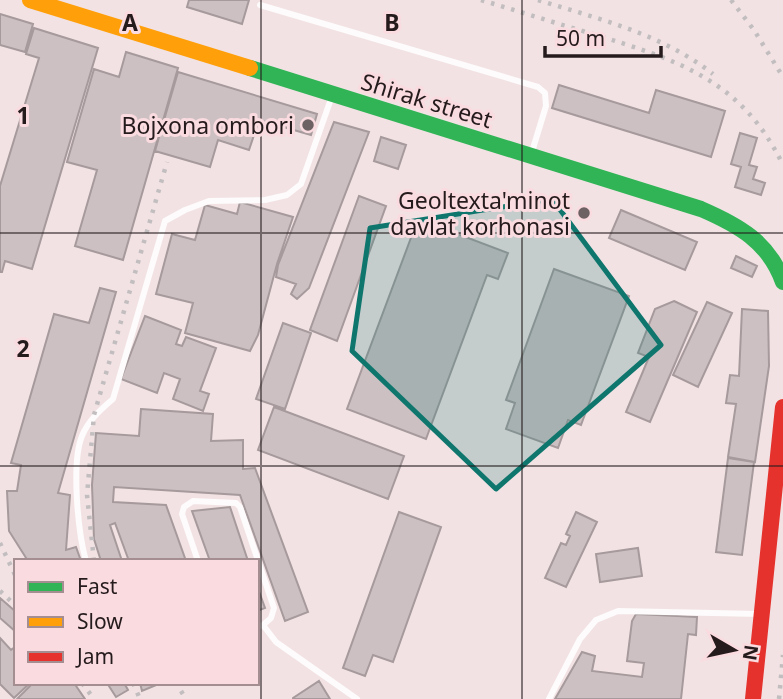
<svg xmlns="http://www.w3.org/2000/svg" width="783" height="699" viewBox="0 0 783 699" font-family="'Noto Sans',sans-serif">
<rect width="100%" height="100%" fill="#f2e2e4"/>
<path fill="#cdc0c2" stroke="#a69a9c" stroke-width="2" d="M189,0H249L242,24L187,7Z
M0,14L33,24L25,52L0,45Z
M34,28L98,48L32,269L5,261L2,272H0V186L39,58L26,54Z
M126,52L178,68L123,260L75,246L97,170L67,162L94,69L119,77Z
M178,72L317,114L311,135L259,120L249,150L218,140L210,167L155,151Z
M559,85L649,113L656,90L725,111L711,157L552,108Z
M334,122L369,132L309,288L297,299L291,294L296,284L276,277L278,265Z
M740,133L757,138L749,165L757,167L753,179L765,183L761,195L735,187L741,167L731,164Z
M381,137L406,145L398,169L374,161Z
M359,196L386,206L337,341L310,330Z
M240,202L293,217L277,264L258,335L250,351L185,333L193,303L156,294L172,234L195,240L205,205L237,214Z
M621,210L697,242L685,270L609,238Z
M418,219L508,253L498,279L487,275L426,439L347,409Z
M736,256L757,266L752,277L731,268Z
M554,269L629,296L581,425L568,420L558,448L506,429L515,403L506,400Z
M100,288L116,292L58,493L70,495L66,550L76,547L81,561H28L9,531L7,491H17L21,465L11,463L54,314L89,323Z
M674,301L697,312L650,422L626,412L649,357L638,353L655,309Z
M707,302L732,313L698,387L673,375Z
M742,309L768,311L769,366L755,462L728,457L736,404L726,403L730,375L739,376Z
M145,316L181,330L176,344L182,346L186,337L216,348L200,391L209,394L203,411L173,399L180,379L164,373L157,393L121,379Z
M283,323L311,333L285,409L256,399Z
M274,407L404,456L388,499L258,450Z
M141,409L213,414L211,441L243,440V469L255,468L308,612L285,621L240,495L114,487L113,502L166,505L186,561H129L115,523L110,525L122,561H101L94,539L92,485L96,433L139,436Z
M728,458L754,462L742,555L716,552Z
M230,507L248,561H210L192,511Z
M399,512L441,527L393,662L373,655L365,676L343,668Z
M576,512L597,522L566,587L545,578L561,543L566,545L570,536L566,534Z
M638,548L642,576L600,582L596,554Z
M257,586L265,608L257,611Z
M0,598L16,612V632L0,618Z
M636,614L697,617L696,635L688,634L681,699H555L582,652L595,656L592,671L642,677L644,663L627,661L632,621Z
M0,638L11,650L16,646V683H30L14,698L0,684Z
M319,681L330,699H293V698Z
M33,683H74L85,699H17Z
M107,683H124L128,690L116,697Z
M140,683H161L142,691Z"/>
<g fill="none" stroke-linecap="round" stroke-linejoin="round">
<path stroke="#fdfbfb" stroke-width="6" d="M260,5L538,87L545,93L546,106L531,155
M86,561C78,533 71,463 82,436C88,421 100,410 113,399L165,221L185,210L209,201L265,200L287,195L301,184L332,96
M198,561L182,514L184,507L193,501L236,503L240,507L274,608L271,618L263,625
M257,627L263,625L276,642L357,699
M549,699L580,639L596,620L618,611L760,614"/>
<path stroke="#30b455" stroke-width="16" d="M250,68L701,209C738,225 769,242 783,282"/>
<path stroke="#ff9f0a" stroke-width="16" d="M30,0L250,68"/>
<path stroke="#e5322d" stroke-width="16" d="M753,699L783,407"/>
<path stroke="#c2bebf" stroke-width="4.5" stroke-dasharray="3.5 7" stroke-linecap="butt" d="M481,0C518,11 555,23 593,34C677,60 742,80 783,165
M538,0C599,19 662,34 713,74
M731,0L754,30L783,77
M0,543L16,577
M94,561L87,495L94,415L167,162
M0,591L16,606
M82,683L94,699
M133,683L140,699
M181,691L186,699
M779,699L783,655"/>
</g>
<path fill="#0f766e" fill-opacity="0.2" stroke="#0f766e" stroke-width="5" stroke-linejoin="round" d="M552,199L661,345L496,489L352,351L370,228Z"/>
<path fill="none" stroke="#251b1d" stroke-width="2" stroke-opacity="0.55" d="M261,0V699M522,0V699M0,233H783M0,466H783"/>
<g fill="#6d6163" stroke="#f9dbe0" stroke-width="2.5">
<circle cx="308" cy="125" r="7"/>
<circle cx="584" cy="213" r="7"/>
</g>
<g text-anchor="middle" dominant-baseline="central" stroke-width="6" stroke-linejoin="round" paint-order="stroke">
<g font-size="23" fill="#251b1d" stroke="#f9dbe0">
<text transform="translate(427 100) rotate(17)">Shirak street</text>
</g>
<g font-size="23" fill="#251b1d" stroke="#f9dbe0" text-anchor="end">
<text x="294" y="125">Bojxona ombori</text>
<text x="570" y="200">Geoltexta'minot<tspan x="570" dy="26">davlat korhonasi</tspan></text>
</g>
</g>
<g font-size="23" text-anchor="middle" font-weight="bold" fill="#251b1d" stroke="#f9dbe0" stroke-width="6" stroke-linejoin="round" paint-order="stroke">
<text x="130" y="31">A</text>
<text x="392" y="31">B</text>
<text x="23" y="124">1</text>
<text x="23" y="357">2</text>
</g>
<rect x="14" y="559" width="245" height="126" fill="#f9dbe0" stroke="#a48e92" stroke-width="2"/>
<rect x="28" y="582" width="35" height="10" fill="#30b455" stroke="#a48e92" stroke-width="2"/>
<text x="77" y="594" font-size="21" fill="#251b1d">Fast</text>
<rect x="28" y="617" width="35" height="10" fill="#ff9f0a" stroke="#a48e92" stroke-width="2"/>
<text x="77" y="629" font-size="21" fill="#251b1d">Slow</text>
<rect x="28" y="652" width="35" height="10" fill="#e5322d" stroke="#a48e92" stroke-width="2"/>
<text x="77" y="664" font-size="21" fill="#251b1d">Jam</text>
<g transform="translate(734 650) rotate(99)" stroke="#f9dbe0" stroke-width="5" paint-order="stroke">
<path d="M0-5L12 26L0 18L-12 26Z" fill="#251b1d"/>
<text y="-10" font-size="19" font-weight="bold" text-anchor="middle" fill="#251b1d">N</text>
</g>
<path d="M545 46v10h116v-10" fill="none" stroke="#251b1d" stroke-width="3.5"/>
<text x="556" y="46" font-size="21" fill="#251b1d" stroke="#f9dbe0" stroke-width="5" paint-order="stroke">50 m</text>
</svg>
